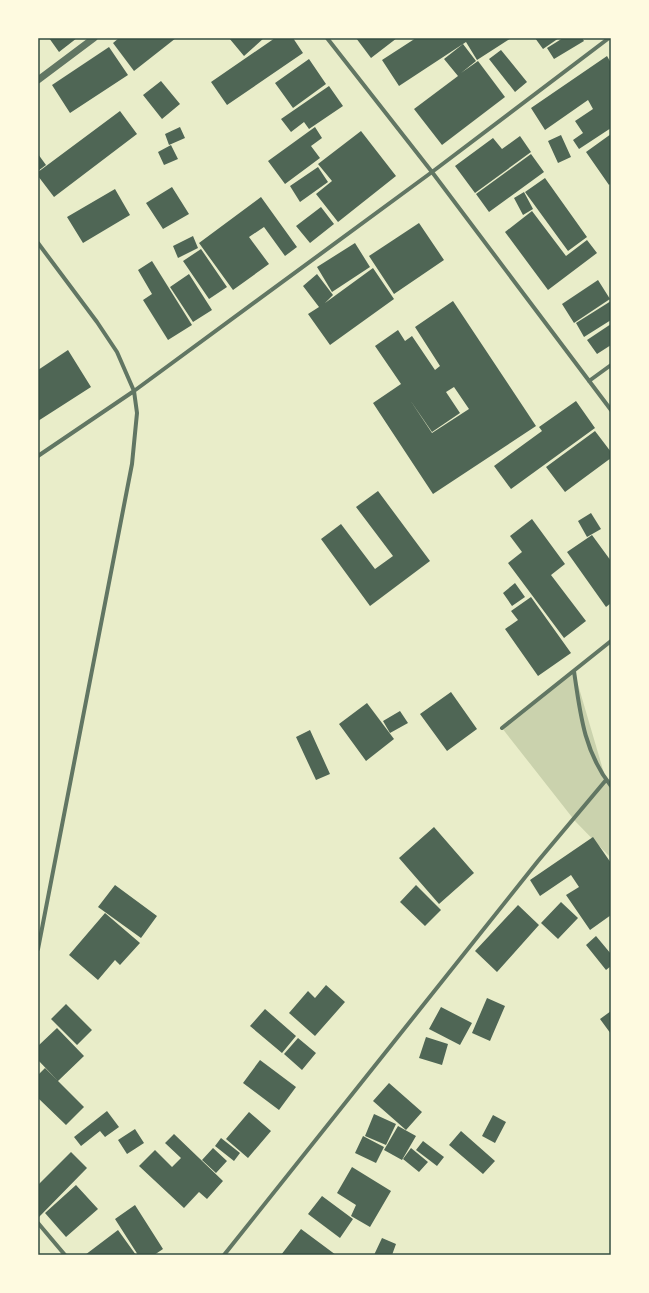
<svg xmlns="http://www.w3.org/2000/svg" width="649" height="1293" viewBox="0 0 649 1293" font-family="'Archivo Narrow',sans-serif">
<rect width="100%" height="100%" fill="#e9edc9"/>
<path fill="#cad2ad" d="M574,671L606,780L611,778V858L575,821L502,728Z"/>
<path fill="#4f6655" fill-rule="evenodd" d="M49,38H77L59,52Z
M119,38H176L134,71L113,43Z
M229,38H264L244,56Z
M275,38H293L303,53L227,105L211,82Z
M356,38H397L371,58Z
M416,38H511L477,60L466,42L399,86L382,60Z
M535,38H559L543,49Z
M563,38H582L584,41L554,59L547,48Z
M463,44L476,61L461,73L478,61L505,97L442,145L414,109L458,76L444,59Z
M109,47L128,75L70,113L52,85Z
M501,50L527,82L515,92L489,59Z
M607,56L611,63V128L579,149L573,140L583,133L575,121L593,109L588,100L545,130L531,108Z
M309,59L326,84L293,108L275,83Z
M161,81L180,104L162,119L143,95Z
M329,86L343,106L309,129L304,122L291,132L281,119Z
M120,111L137,134L54,197L38,176V172Z
M180,127L185,138L169,145L165,134Z
M315,127L322,138L311,146L320,158L285,184L268,161Z
M361,131L396,176L338,222L316,194L332,181L318,164Z
M611,134V183L609,185L586,152Z
M561,135L571,157L558,163L548,141Z
M520,136L531,152L475,193L455,166L493,138L502,149Z
M171,145L178,159L164,165L158,152Z
M38,154L46,165L38,171Z
M531,154L544,172L489,212L476,194Z
M318,167L328,182L300,202L290,186Z
M545,178L587,237L568,251L525,192Z
M172,187L189,214L163,229L146,203Z
M115,189L130,215L83,243L67,217Z
M524,192L533,209L523,215L514,198Z
M261,197L297,247L285,256L264,227L249,237L269,264L233,290L199,243Z
M321,207L334,224L310,243L296,226Z
M532,211L566,256L587,240L597,253L548,290L505,232Z
M419,223L444,260L394,294L369,256Z
M193,236L198,248L178,258L173,246Z
M355,243L370,267L332,292L317,267Z
M201,249L227,287L209,299L183,261Z
M152,261L192,325L168,340L143,300L152,294L138,270Z
M373,268L394,299L330,345L308,314L319,307L303,286L317,274L333,295L325,303Z
M189,274L212,310L193,322L170,287Z
M598,280L610,299L574,323L562,304Z
M453,301L536,426L433,494L373,403L401,384L375,346L398,330L405,341L412,336L435,370L440,366L415,327ZM454,387L469,409L432,433L410,400L432,432L460,413L446,392Z
M611,301V320L584,337L576,323Z
M611,324V345L597,354L587,340Z
M68,350L91,387L38,421V370Z
M576,401L595,428L511,489L494,466L542,431L539,427Z
M595,431L611,452V458L565,492L546,467Z
M378,491L430,561L370,606L321,539L341,524L375,569L393,556L356,507Z
M591,513L601,529L587,537L578,521Z
M532,519L565,564L551,575L586,621L564,638L508,563L522,552L510,536Z
M592,535L611,561V603L606,607L567,552Z
M515,583L525,597L512,606L503,593Z
M531,597L571,653L538,676L505,629L518,620L511,611Z
M451,692L477,729L447,751L420,714Z
M367,703L394,739L366,761L339,724Z
M400,711L408,723L390,733L383,721Z
M310,730L330,774L316,780L296,737Z
M434,827L474,873L439,904L399,858Z
M593,837L611,863V915L590,930L566,895L579,887L571,875L540,896L530,880Z
M115,885L157,916L141,938L98,907Z
M416,885L441,910L425,926L400,902Z
M561,902L578,918L558,939L541,923Z
M518,905L539,925L497,972L475,951Z
M105,913L140,943L120,965L115,960L98,980L69,955Z
M596,936L611,954V966L606,970L586,945Z
M326,985L345,1002L315,1036L289,1013L308,991L315,998Z
M487,998L505,1006L490,1041L472,1033Z
M66,1004L92,1030L77,1045L51,1019Z
M441,1007L472,1023L460,1045L429,1029Z
M265,1009L296,1036L282,1053L250,1026Z
M611,1011V1034L600,1019Z
M57,1028L84,1056L58,1081L38,1060V1046Z
M426,1037L448,1044L442,1065L419,1058Z
M298,1038L316,1053L302,1070L284,1054Z
M260,1060L296,1087L279,1110L243,1083Z
M45,1068L84,1107L66,1125L38,1098V1075Z
M389,1083L422,1112L406,1130L373,1101Z
M107,1111L119,1127L105,1137L100,1131L81,1146L74,1137Z
M249,1112L271,1131L248,1158L226,1139Z
M374,1114L396,1124L386,1145L365,1136Z
M493,1115L506,1122L495,1143L482,1136Z
M398,1126L416,1136L402,1160L384,1150Z
M135,1129L144,1143L127,1154L118,1140Z
M461,1131L495,1161L483,1174L449,1145Z
M174,1134L223,1181L207,1199L199,1192L184,1208L139,1166L155,1150L172,1167L181,1158L165,1143Z
M363,1136L384,1147L376,1163L355,1153Z
M221,1138L240,1153L234,1161L215,1146Z
M423,1141L444,1157L437,1166L416,1150Z
M213,1148L227,1161L216,1173L202,1160Z
M411,1148L428,1162L419,1172L403,1159Z
M71,1152L87,1168L39,1217L38,1185Z
M352,1167L391,1191L370,1227L351,1216L356,1205L337,1193Z
M76,1185L98,1209L66,1237L45,1213Z
M322,1196L353,1219L340,1238L308,1214Z
M135,1205L163,1249L154,1255H138L115,1219Z
M301,1229L336,1255H281Z
M118,1230L136,1255H85Z
M382,1238L396,1244L392,1255H374Z"/>
<g fill="none" stroke-linecap="round" stroke-linejoin="round">
<path stroke="#617663" stroke-width="4" d="M327,38L432,172L611,410
M38,243L97,322L117,352L127,375L134,391L137,413L132,464L38,949
M589,381L611,365
M38,456L134,391L432,172L609,38
M574,671C580,713 584,752 611,786
M502,728L611,641
M38,1223L65,1255
M224,1255L538,861L606,780"/>
<path stroke="#617663" stroke-width="7" d="M38,80L94,38"/>
</g>
<rect width="649" height="1293" fill="none" stroke="#fefae0" stroke-width="78"/>
<rect x="39" y="39" width="571" height="1215" fill="none" stroke="#344e41" stroke-width="1.5"/>
</svg>
